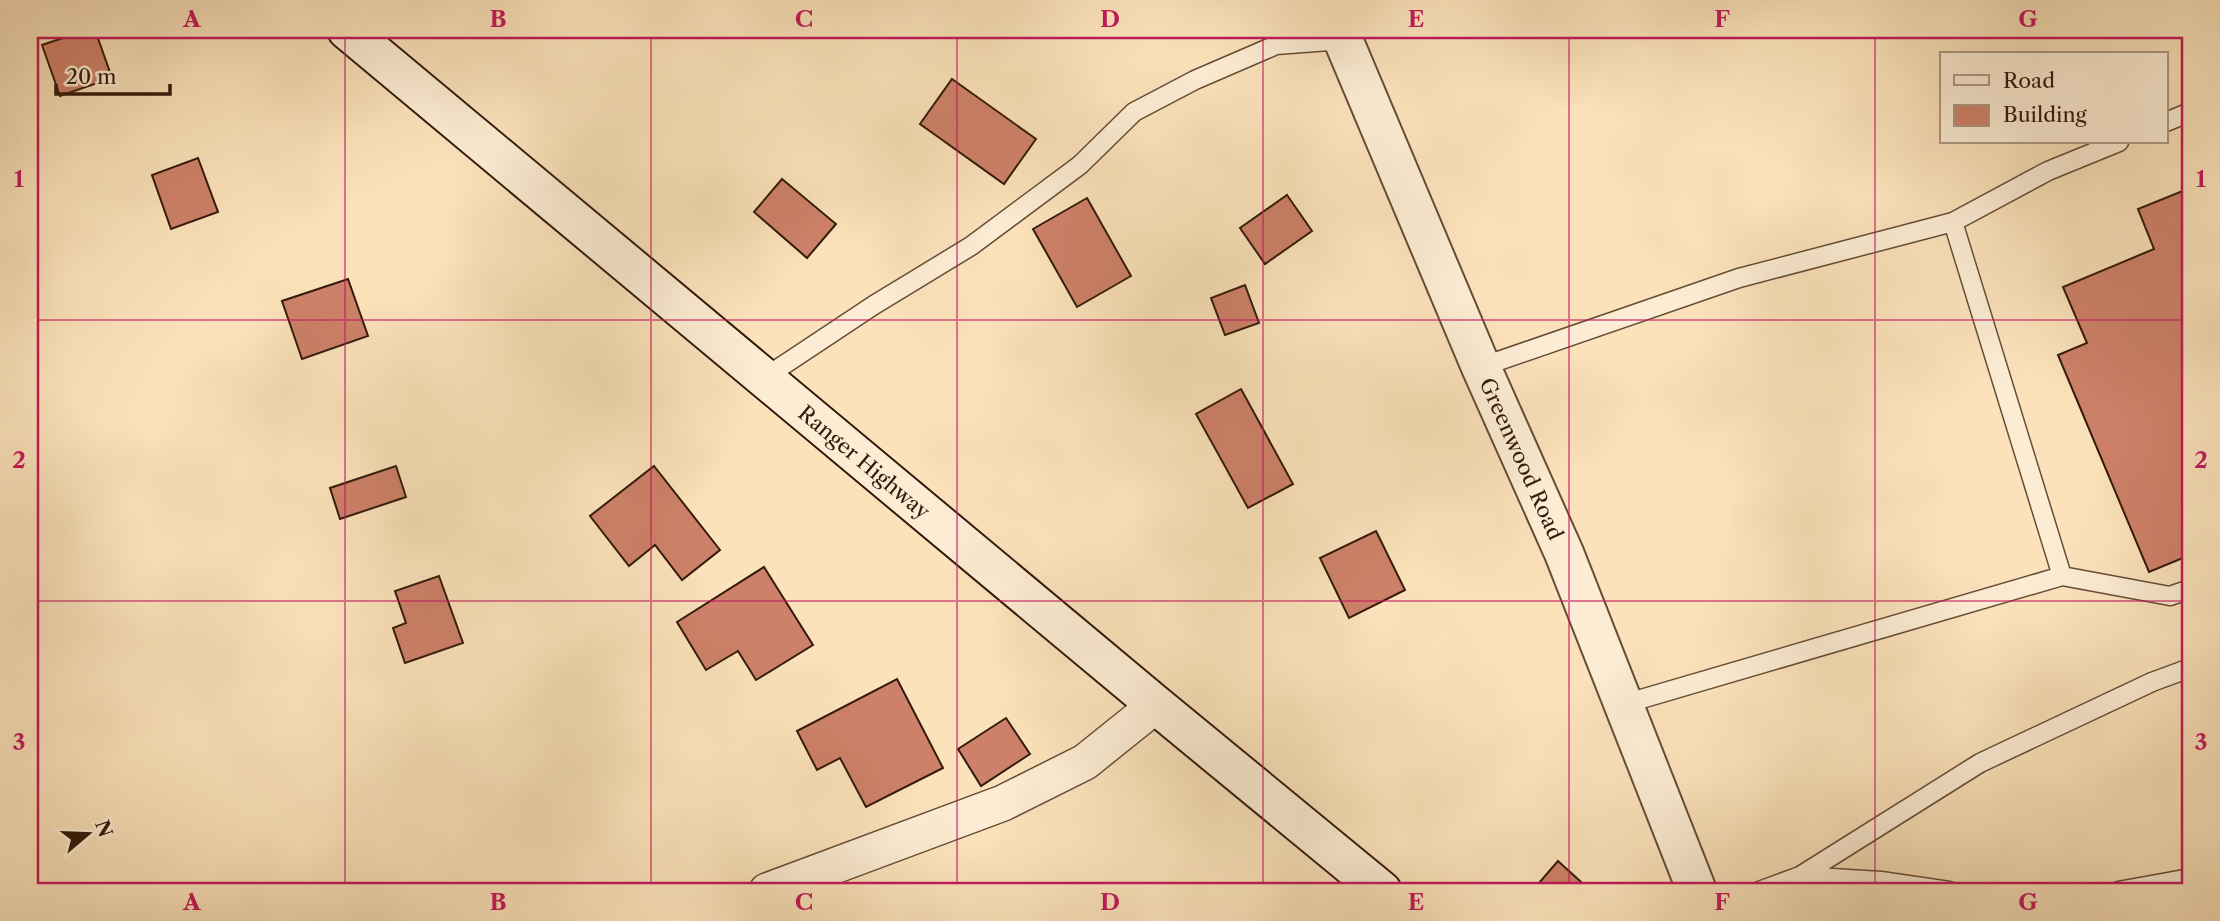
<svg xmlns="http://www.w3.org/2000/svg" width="2220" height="921" viewBox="0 0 2220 921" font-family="'Libre Caslon Text',serif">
<rect width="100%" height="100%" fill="#fbe2bb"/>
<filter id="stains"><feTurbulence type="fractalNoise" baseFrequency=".00286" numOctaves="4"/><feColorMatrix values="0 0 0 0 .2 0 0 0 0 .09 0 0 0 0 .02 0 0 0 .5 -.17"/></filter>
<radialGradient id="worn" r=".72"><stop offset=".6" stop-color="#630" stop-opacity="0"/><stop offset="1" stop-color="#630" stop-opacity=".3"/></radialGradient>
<path fill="#ce816a" stroke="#331a0b" stroke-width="2" d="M87,30H95L112,78L60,96L42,45Z
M952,79L1036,139L1004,184L920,124Z
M198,158L218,212L171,229L152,175Z
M782,179L836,224L807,258L754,212Z
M2190,188V555L2149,572L2058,355L2087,343L2063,287L2154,249L2138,209Z
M1287,195L1312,231L1265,264L1240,228Z
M1087,198L1131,276L1077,307L1033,229Z
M348,279L368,336L302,359L282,301Z
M1245,285L1259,323L1225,335L1211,298Z
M1241,389L1293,484L1248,508L1196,414Z
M396,466L406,497L340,519L330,488Z
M654,466L720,550L682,580L655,545L629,566L590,516Z
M1376,531L1405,590L1349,618L1320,558Z
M764,567L813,645L756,680L738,651L706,670L677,622Z
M439,576L463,643L405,663L393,628L406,623L395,591Z
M897,679L943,768L866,807L840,758L817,770L797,731Z
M1006,718L1030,754L981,786L958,749Z
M1558,861L1591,891H1532Z"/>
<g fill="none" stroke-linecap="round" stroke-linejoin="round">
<g stroke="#654c37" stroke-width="21">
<path id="service" d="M2166,122L2190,112
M1953,222L2062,576
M1481,367L1739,278L1953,222L2048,171L2119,142
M764,378L874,305L971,246L1080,165L1134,112L1195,80L1276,45L1343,40
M1624,704L2062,576L2170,596L2190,589
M1800,876L1881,881L1949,891
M1759,891L1800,876L1980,763L2152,682L2190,668
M2118,891L2190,878"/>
</g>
<g stroke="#654c37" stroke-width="38">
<path id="minor" d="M767,891L1003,803L1085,762L1156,705"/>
</g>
<g stroke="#654c37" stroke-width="42">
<g id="tertiary">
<path id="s1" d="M1339,30L1481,367L1564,553L1697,891"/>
</g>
</g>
<g stroke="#331a0b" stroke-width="42">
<g id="secondary">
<path id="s2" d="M347,30L1156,705L1382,891"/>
</g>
</g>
<use href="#service" stroke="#fcecd3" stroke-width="18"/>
<use href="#minor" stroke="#fcecd3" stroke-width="35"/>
<use href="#tertiary" stroke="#fcecd3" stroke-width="38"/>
<use href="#secondary" stroke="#fcecd3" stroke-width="38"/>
</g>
<path fill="none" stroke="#c2185b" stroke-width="2" stroke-opacity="0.55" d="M345,30V891M651,30V891M957,30V891M1263,30V891M1569,30V891M1875,30V891M30,320H2190M30,601H2190"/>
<g text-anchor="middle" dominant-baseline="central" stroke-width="7" stroke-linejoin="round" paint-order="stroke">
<g font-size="21" fill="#331a0b" stroke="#fcecd3">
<text stroke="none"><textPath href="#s1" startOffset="466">Greenwood Road</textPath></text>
<text stroke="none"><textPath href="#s2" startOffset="674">Ranger Highway</textPath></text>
</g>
</g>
<rect width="2220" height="921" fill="none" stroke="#fbe2bb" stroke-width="77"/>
<rect x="1940" y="52" width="228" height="91" fill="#fcecd3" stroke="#ac9883" stroke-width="2"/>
<rect x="1954" y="75" width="35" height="10" fill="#fcecd3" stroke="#ac9883" stroke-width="2"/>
<text x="2003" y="88" font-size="21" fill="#331a0b">Road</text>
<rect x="1954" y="105" width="35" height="21" fill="#ce816a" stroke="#ac9883" stroke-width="2"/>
<text x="2003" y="122" font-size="21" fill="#331a0b">Building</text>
<g transform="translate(88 834) rotate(71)" stroke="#fcecd3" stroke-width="5" paint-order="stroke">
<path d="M0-5L12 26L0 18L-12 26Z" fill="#331a0b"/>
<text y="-10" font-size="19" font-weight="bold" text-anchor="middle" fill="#331a0b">N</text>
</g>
<path d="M56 84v10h114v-10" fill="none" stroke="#331a0b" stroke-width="3.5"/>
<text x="66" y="84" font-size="21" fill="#331a0b" stroke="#fcecd3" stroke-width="5" paint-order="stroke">20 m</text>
<rect x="38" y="38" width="2144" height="845" fill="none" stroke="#c2185b" stroke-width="2.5"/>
<g font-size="23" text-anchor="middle" font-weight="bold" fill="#c2185b">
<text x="192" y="27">A</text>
<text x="498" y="27">B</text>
<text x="804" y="27">C</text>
<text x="1110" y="27">D</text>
<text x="1416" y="27">E</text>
<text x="1722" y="27">F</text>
<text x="2028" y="27">G</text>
<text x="19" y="187">1</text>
<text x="2201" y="187">1</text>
<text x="19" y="468">2</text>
<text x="2201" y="468">2</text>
<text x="19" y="750">3</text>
<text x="2201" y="750">3</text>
<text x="192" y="910">A</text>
<text x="498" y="910">B</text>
<text x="804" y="910">C</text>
<text x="1110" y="910">D</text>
<text x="1416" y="910">E</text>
<text x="1722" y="910">F</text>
<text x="2028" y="910">G</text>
</g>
<rect width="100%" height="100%" filter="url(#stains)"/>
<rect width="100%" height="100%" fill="url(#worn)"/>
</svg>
